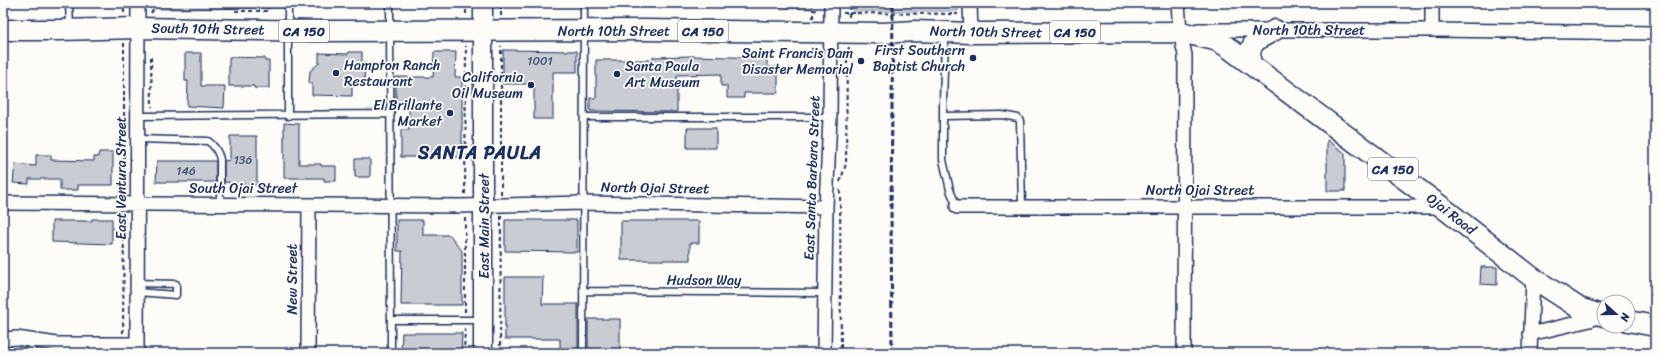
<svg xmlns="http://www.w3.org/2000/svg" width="1658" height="356" viewBox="0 0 1658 356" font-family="Sriracha,sans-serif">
<rect width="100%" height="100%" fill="#fdfcf7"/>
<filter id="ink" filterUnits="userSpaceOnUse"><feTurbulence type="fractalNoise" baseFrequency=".025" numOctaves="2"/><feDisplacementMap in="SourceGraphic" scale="8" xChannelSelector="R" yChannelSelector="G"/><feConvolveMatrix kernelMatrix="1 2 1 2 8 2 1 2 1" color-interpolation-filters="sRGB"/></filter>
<g filter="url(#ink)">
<path fill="#e0e1e3" stroke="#7e88a0" d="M151,3H301V8L158,9Z
M780,3H812V9L780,8Z
M853,3H958V11H853Z"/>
<path fill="#c9ccd3" stroke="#1b2f5e" d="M503,50L577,51V72H553V119H534V84H503Z
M349,52H362V63H365L364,85H352V96L312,95V83H309L310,71L319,63V53L348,54Z
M434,52H456L455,77H462V157H401V130H409V105H396V77H433Z
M185,53H201V86H225L224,108L187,106L188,81H185Z
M692,56L767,58V67H778V93H744V98H727V86H721V74L677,75V112L590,111V98H596V60H653V57Z
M229,57L265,58V61H269V88H254V86H229Z
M284,123L299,124V164H321V166H336V181H324V178H284Z
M687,128H716V148H687Z
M230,136H257V185L229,184V182H224V161L230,160Z
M1327,140L1345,153V191H1327Z
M99,152H113V185H78V190H60V179H29V184L13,183L15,164L36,166V155H51V160L94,161V157H98Z
M355,159H370V177H355Z
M157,161H216V182H156Z
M92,219H112V244L52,242V221H92Z
M397,220H423V235H450L462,251V305H401L402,251H397Z
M505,220H577V252L505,251Z
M621,221H699V243H690V260H621Z
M1481,267H1497V285L1480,284Z
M505,277H543L542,304H578V353H560V339H505Z
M588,319H620V353H588Z
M402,333H462L461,353H401Z"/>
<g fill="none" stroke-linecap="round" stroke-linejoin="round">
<g stroke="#1b2f5e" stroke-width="9">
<path id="lane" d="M69,3L70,27
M288,3V116
M390,3L391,353
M945,35L943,104V160L950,190L957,207
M137,116L391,114
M943,116L1002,115L1018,118L1020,121L1022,206
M584,117H830
M137,139L208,141C215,146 218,151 220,159V204
M1655,177V178
M583,291L825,293
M137,292L176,295V284L137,283
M391,320H481
M32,353V341
M583,353L584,3"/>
</g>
<g stroke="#1b2f5e" stroke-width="16">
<path id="street" d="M970,3L971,33
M1178,3L1180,32L1185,55L1184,353
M1198,30H1432L1655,33
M1432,30V3
M3,203L460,206L583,203L826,207
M957,207H1442
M1530,334L1590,320L1602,315
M3,339L16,338L57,344H136
M137,353L138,3
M308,353L309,205
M824,353L826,207L830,117L831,3
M1530,353L1533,278"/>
</g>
<g stroke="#1b2f5e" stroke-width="21">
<path id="secondary" d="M483,353V3"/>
</g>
<g stroke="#1b2f5e" stroke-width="23">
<path id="primary" d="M3,30H59L138,28L318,31L643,30L883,33L915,31L971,33L1180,32L1215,40L1226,46L1442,207L1533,278L1579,308L1604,316
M1250,63C1249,40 1257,40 1275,30
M1628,321L1655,326"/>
</g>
<path stroke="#1b2f5e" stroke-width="2" stroke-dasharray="4 3" stroke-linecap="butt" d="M236,3V11H268V3
M466,3V16
M124,13V3
M151,13L159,3
M843,13L958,14
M501,16V3
M849,17L850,3
M813,18V10L819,11
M812,48V53H819
M151,57L152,107
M840,182L846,164L847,57L849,47
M840,190L841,353
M124,193V43
M465,194L466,46
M501,194V46
M465,312V218
M123,333L124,215
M464,353L465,328
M500,353L501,216"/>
<use href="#lane" stroke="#fdfcf7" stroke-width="6"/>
<use href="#street" stroke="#fdfcf7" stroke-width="13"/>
<use href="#secondary" stroke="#fdfcf7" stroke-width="18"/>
<use href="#primary" stroke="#fdfcf7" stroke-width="20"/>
<path stroke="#1b2f5e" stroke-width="3" stroke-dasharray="6 3" stroke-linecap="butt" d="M892,353L891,208L893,3"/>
</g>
</g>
<g fill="#1b2f5e" stroke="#fdfcf7" stroke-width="1.5">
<circle cx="973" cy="58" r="4"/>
<circle cx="861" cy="61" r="4"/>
<circle cx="336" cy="73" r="4"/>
<circle cx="617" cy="74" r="4"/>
<circle cx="531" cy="85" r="4"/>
<circle cx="450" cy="113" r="4"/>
</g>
<g text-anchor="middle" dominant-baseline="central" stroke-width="3.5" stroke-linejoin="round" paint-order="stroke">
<g font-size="12" fill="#46567b">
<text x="540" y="61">1001</text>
<text x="243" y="160">136</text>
<text x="186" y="171">146</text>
</g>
<g fill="#fdfcf7" stroke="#5f6c8c" stroke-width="1">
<rect x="279" y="20" width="50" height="22" rx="3"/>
<rect x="678" y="20" width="50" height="22" rx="3"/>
<rect x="1050" y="21" width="50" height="22" rx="3"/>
<rect x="1368" y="158" width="50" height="22" rx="3"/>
</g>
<g font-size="13" font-weight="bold" fill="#1b2f5e">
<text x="304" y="31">CA 150</text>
<text x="703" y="31">CA 150</text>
<text x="1075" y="32">CA 150</text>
<text x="1393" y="169">CA 150</text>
</g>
<g font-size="14" fill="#1b2f5e" stroke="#fdfcf7">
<text transform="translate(208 29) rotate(1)">South 10th Street</text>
<text x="1309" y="30">North 10th Street</text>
<text x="614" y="31">North 10th Street</text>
<text transform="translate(986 32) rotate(1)">North 10th Street</text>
<text transform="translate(121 178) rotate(-90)">East Ventura Street</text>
<text transform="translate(812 178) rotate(-88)">East Santa Barbara Street</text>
<text x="243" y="188">South Ojai Street</text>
<text transform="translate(655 188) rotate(1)">North Ojai Street</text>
<text x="1200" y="190">North Ojai Street</text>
<text transform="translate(1451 214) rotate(38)">Ojai Road</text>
<text transform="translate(484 226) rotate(-90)">East Main Street</text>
<text transform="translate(292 279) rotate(-90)">New Street</text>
<text x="704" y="280">Hudson Way</text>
</g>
<g font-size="14" fill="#1b2f5e" stroke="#fdfcf7" text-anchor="end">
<text x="965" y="50">First Southern<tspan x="965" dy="16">Baptist Church</tspan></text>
<text x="853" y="53">Saint Francis Dam<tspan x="853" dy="16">Disaster Memorial</tspan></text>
<text x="344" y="65" text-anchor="start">Hampton Ranch<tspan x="344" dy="16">Restaurant</tspan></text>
<text x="625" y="66" text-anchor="start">Santa Paula<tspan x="625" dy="16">Art Museum</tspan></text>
<text x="523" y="77">California<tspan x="523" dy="16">Oil Museum</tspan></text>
<text x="442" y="105">El Brillante<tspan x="442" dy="16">Market</tspan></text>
</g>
<g font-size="18" font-weight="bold" letter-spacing="1" fill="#1b2f5e" stroke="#fdfcf7">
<text x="480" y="153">SANTA PAULA</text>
</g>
</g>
<rect width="1658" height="356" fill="none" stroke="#fdfcf7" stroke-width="16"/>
<rect x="8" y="8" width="1642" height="340" fill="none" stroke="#1b2f5e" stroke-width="1.5" filter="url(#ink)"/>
<g transform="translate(1616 314) rotate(111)"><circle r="19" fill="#fdfcf7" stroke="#a3aaba"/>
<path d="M0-3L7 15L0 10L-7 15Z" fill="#1b2f5e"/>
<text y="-6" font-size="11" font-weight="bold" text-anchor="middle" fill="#1b2f5e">N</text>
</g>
</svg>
